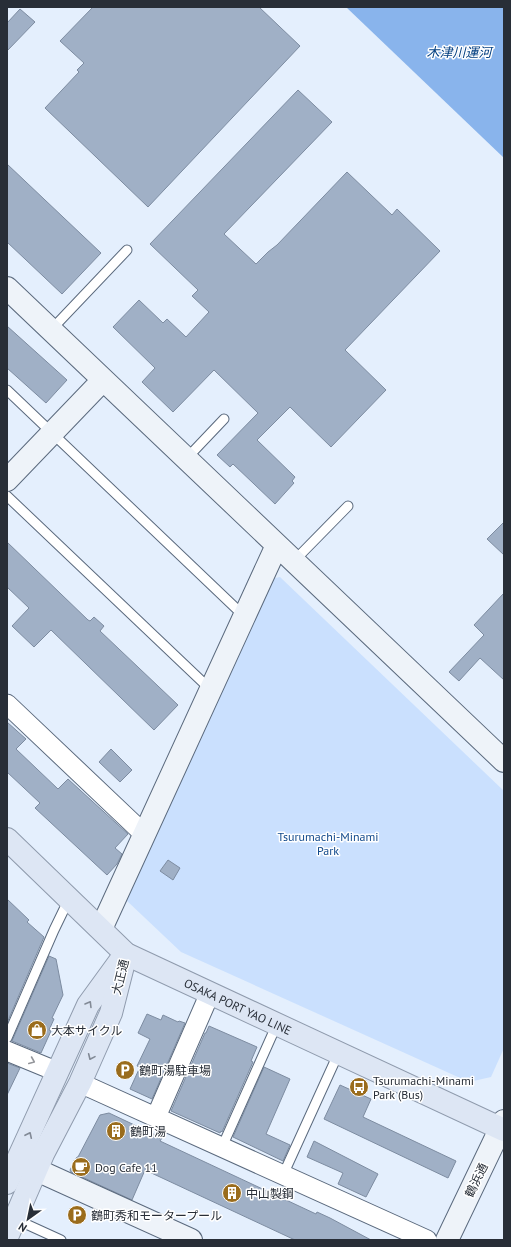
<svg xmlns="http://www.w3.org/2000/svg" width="511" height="1247" viewBox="0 0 511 1247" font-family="'PT Sans','Noto Sans JP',sans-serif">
<rect width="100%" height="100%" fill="#e4effd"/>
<path fill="#cae0fe" d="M280,577L504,791V1048L491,1077L469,1082L181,952L126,900L271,579Z"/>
<path fill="#89b4ec" d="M346,7H504V158Z"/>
<path fill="#a0b0c6" stroke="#7d8ca1" d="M93,7H259L300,46L148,207L45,108L79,72L77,70L84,63L60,41Z
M20,9L35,22L7,51V23Z
M298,90L332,122L224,234L256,264L268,252L277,245L347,172L392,215L397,209L440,251L345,350L386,390L331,447L290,407L257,440L295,477L292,481L294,483L275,504L233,464L230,467L217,455L258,413L214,370L173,412L142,382L155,368L113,327L139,300L163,323L167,319L186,337L209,312L192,296L198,290L150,244Z
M7,164L101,253L62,294L7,242Z
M7,326L67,380L46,403L7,368Z
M504,522V555L487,539Z
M7,542L88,620L90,621L94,617L104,626L100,631L178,705L154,730L51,630L34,647L12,626L29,608L7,587Z
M504,593V680L480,658L459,681L449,672L484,635L474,625Z
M7,722L26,739L16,749L58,789L68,779L128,834L115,848L122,854L117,864L107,875L35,808L40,803L7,772Z
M111,749L132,770L120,782L99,762Z
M168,860L180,868L173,880L160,871Z
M7,899L29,920L27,922L44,937L7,1023Z
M49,956L56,959L63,995L52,1018L54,1019L49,1030L51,1031L41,1053L12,1041Z
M147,1014L161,1020L163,1015L178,1022L179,1021L185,1023L152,1099L130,1089L140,1067L137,1066L150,1039L138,1033Z
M209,1026L257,1047L251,1061L253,1062L222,1132L221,1131L220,1133L171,1111L205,1033H206Z
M7,1063L20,1068L7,1095Z
M264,1067L290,1079L266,1134L290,1145L283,1161L233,1137Z
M340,1085L371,1099L363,1117L456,1161L448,1178L324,1119Z
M109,1113L162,1138L160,1141L316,1214L317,1212L330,1218L371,1240H295L145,1170L132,1200L71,1172L70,1170L77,1157H78L100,1115Z
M314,1141L378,1174L366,1197L338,1184L343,1173L307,1157Z"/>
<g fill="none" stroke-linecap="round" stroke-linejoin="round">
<g stroke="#5a697d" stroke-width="11">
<path id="lane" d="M51,330L127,250
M7,390L244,616
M186,459L224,419
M7,496L211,690
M294,561L348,506
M7,1038L54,930L69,899
M222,1147L277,1024
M283,1175L339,1052
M15,1219L61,1240"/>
</g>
<g stroke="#5a697d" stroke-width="21">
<path id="street" d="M7,704L144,834
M7,1051L58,1072
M80,1083L427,1240
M156,1117L210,993"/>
</g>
<g stroke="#5a697d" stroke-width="24">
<path id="secondary" d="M7,288L504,761
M7,480L103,380
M101,929L277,545
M19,1162L191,1240
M447,1240L504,1121"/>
</g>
<g stroke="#8f9bad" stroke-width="24">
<g id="primary">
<path id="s1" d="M7,839L126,954L504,1130"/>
<path d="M7,1183L88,1005L120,961"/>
<path d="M7,1237L43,1154L80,1083L111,1013L126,954"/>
</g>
</g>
<use href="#lane" stroke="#fff" stroke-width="9"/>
<use href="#street" stroke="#fff" stroke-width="19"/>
<use href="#secondary" stroke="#eef3f9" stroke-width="22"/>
<use href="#primary" stroke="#dde6f4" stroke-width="22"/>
</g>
<defs><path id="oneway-chevron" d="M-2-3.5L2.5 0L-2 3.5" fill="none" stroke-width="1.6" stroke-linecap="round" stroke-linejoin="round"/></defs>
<g stroke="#828a96">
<use href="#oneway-chevron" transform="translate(89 1004) rotate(-59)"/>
<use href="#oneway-chevron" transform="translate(91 1057) rotate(114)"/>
<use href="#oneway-chevron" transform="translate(29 1135) rotate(-65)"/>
</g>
<use stroke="#94969b" href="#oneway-chevron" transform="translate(32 1061) rotate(23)"/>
<defs>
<g id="shop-disc" transform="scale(1)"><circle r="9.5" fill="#9a6c1c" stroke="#fff"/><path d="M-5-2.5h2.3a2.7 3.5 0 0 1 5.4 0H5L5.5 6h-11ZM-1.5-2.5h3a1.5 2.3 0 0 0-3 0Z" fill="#fff"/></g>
<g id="parking-disc" transform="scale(1)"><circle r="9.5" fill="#9a6c1c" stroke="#fff"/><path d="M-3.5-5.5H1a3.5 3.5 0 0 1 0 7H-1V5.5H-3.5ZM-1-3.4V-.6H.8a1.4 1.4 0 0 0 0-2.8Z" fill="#fff"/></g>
<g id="bus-disc" transform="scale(1)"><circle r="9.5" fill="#9a6c1c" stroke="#fff"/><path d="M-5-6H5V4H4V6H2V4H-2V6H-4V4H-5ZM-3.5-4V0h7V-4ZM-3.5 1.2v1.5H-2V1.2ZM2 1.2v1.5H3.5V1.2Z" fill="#fff"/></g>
<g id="building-disc" transform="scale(1)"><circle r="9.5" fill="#9a6c1c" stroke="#fff"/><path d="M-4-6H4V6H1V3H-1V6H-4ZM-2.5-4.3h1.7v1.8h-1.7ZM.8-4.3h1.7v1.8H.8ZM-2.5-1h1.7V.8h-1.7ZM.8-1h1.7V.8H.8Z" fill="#fff"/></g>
<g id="cafe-disc" transform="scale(1)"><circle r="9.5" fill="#9a6c1c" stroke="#fff"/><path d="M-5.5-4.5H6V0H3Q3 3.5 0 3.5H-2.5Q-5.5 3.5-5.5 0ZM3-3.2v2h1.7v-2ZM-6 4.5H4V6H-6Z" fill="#fff"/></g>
</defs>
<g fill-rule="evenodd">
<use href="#shop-disc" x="37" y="1030"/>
<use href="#parking-disc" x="125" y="1070"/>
<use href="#bus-disc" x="359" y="1087"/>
<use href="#building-disc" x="116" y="1131"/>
<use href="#cafe-disc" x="81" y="1167"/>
<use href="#building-disc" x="232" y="1193"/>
<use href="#parking-disc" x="77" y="1215"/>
</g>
<g text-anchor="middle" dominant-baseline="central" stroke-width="3" stroke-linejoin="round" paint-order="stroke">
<g font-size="12" fill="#11498b" stroke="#fff">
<text x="328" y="836">Tsurumachi-Minami<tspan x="328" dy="14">Park</tspan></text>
</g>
<g font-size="12" fill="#282e37" stroke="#fff">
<text transform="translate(120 977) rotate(-76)">大正通</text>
<text stroke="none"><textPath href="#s1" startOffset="289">OSAKA PORT YAO LINE</textPath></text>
<text transform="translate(476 1180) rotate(-64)">鶴浜通</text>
</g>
<g font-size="12" fill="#282e37" stroke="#fff" text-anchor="start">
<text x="51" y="1030">大本サイクル</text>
<text x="139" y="1070">鶴町湯駐車場</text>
<text x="373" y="1080">Tsurumachi-Minami<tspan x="373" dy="14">Park (Bus)</tspan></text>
<text x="130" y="1131">鶴町湯</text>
<text x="95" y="1167">Dog Cafe 11</text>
<text x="246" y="1193">中山製鋼</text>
<text x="91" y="1215">鶴町秀和モータープール</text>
</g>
<g font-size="13" font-style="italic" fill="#023e80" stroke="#fff">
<text x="459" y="52">木津川運河</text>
</g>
</g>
<rect width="511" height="1247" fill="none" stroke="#282e37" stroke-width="16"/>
<g transform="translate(28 1219) rotate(213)" stroke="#ffffff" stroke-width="3" paint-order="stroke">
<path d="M0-3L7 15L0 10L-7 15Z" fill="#282e37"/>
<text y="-6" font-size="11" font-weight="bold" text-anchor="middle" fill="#282e37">N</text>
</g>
</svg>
